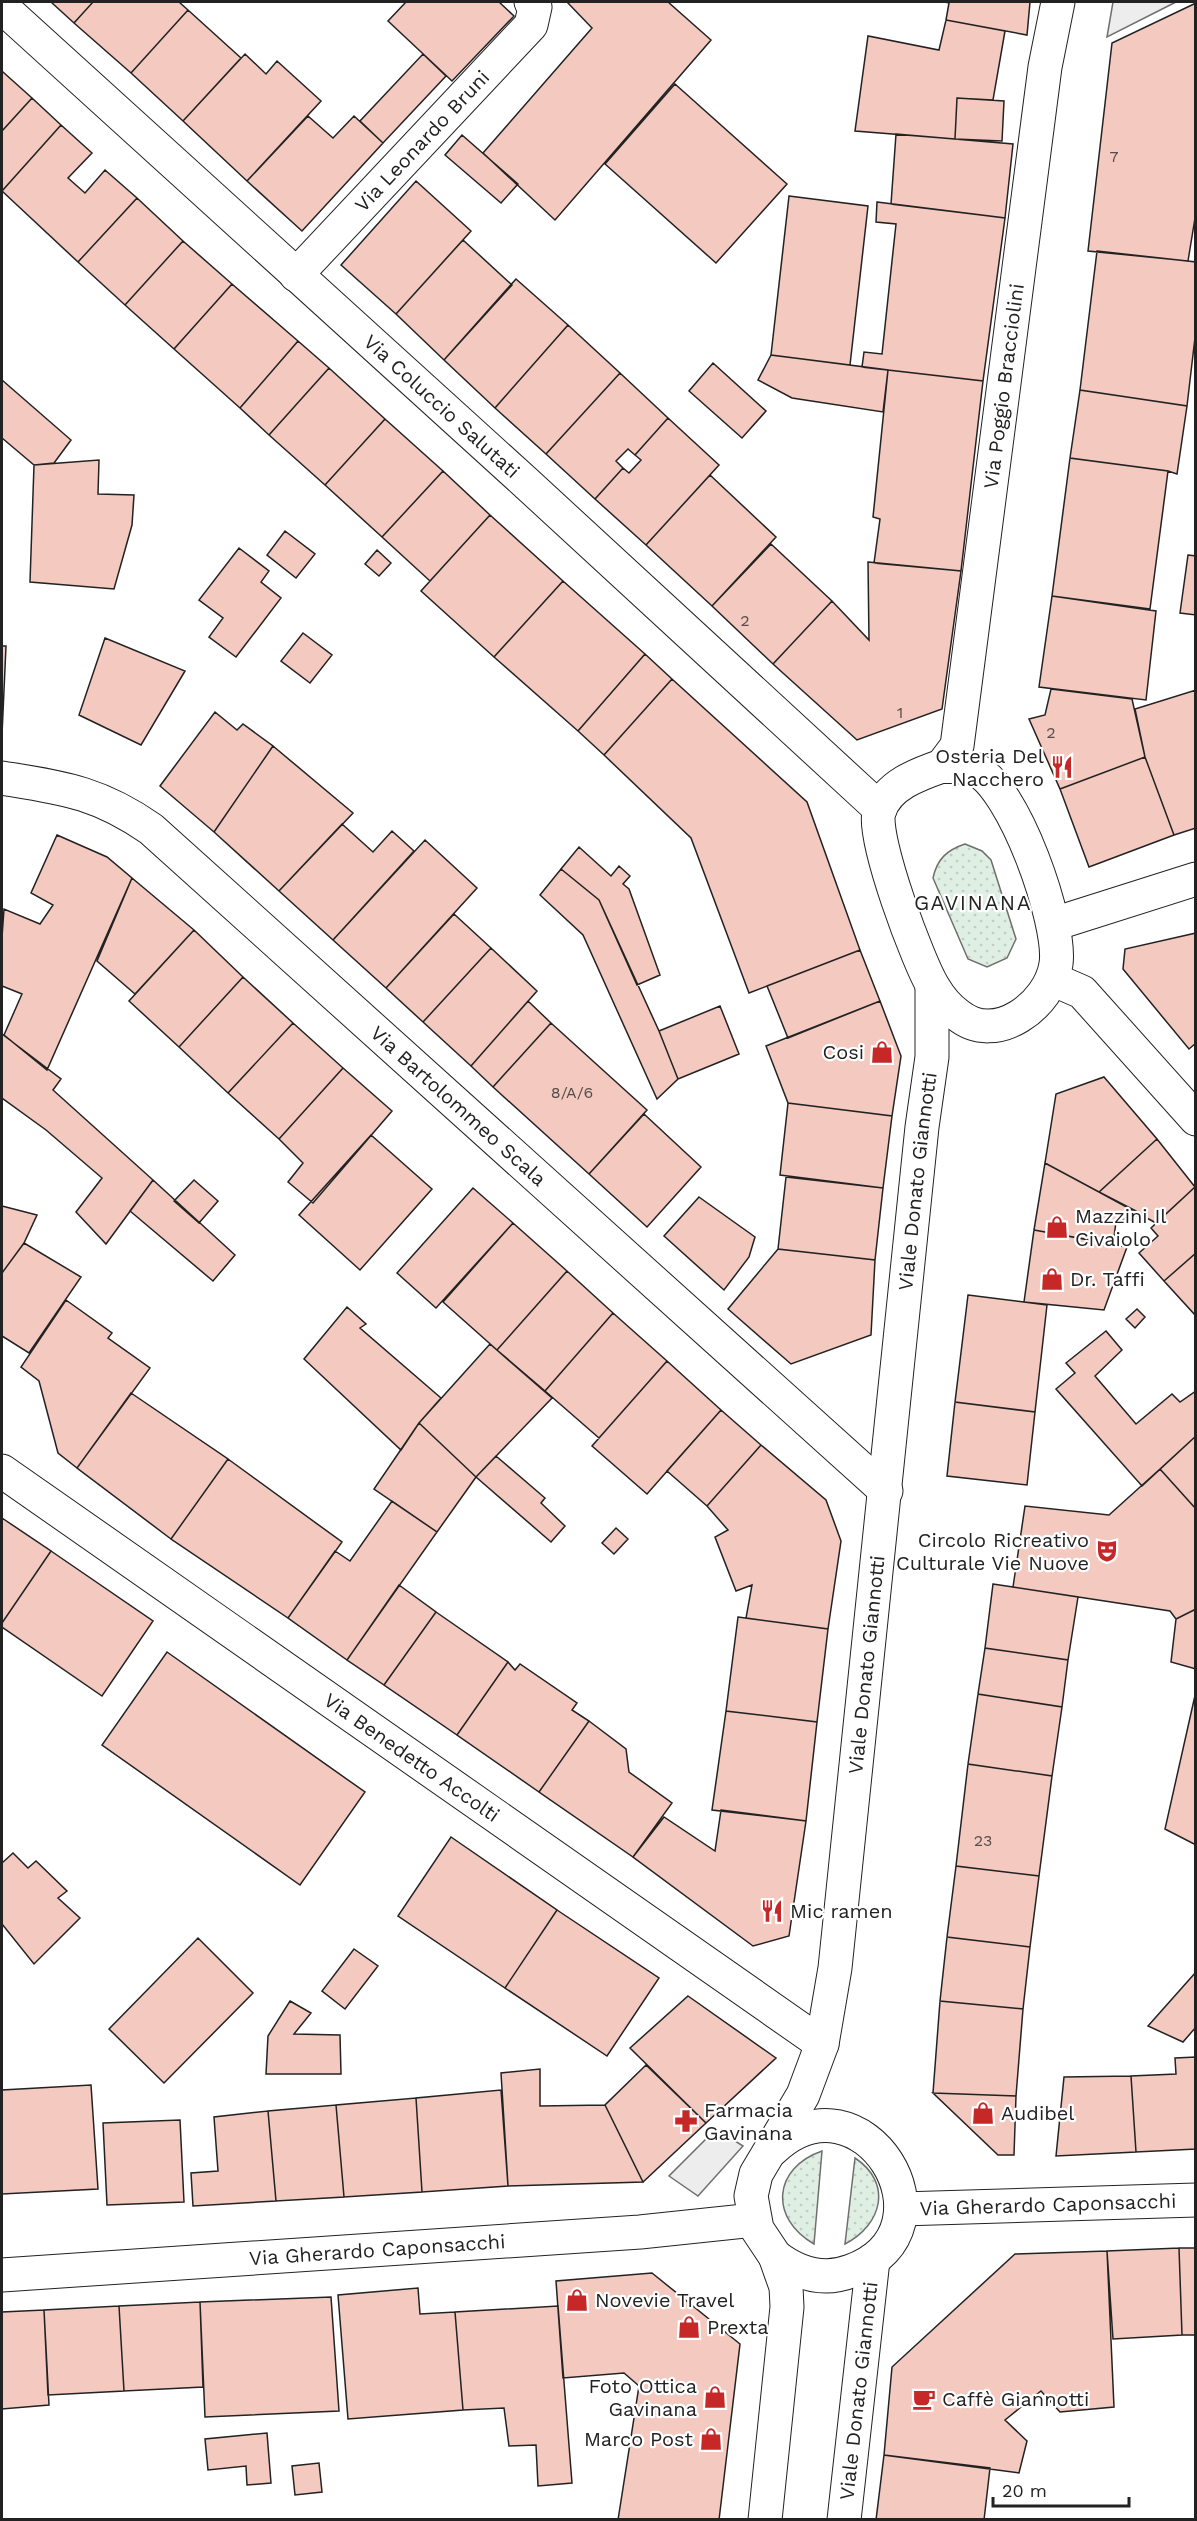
<svg xmlns="http://www.w3.org/2000/svg" width="1197" height="2521" viewBox="0 0 1197 2521" font-family="'Work Sans',sans-serif">
<defs>
<pattern id="grass-dots" width="8" height="8" patternUnits="userSpaceOnUse" patternTransform="scale(1.5)"><rect width="8" height="8" fill="#e0efe3"/><path d="M2 2h.1M6 6h.1" fill="none" stroke="#c0cdc2" stroke-width="1.8" stroke-linecap="round"/></pattern>
</defs>
<rect width="100%" height="100%" fill="#fff"/>
<path fill="url(#grass-dots)" stroke="#6f6f6f" stroke-width="1.5" d="M965,844L982,851L991,860L1016,939L1007,958L987,967L968,959L933,878C937,859 947,850 965,844Z
M822,2151L814,2244C769,2218 773,2168 822,2151Z
M855,2158C893,2183 882,2225 845,2244Z"/>
<path fill="#ededed" stroke="#6f6f6f" stroke-width="1.5" d="M1113,2H1176L1107,37Z
M716,2129L743,2146L698,2196L669,2176Z"/>
<path fill="#f3c9c0" stroke="#222" stroke-width="1.5" d="M51,2H93L74,23Z
M93,2H179L188,10L131,73L74,23Z
M406,2H499L514,16L452,81L388,21Z
M567,2H668L711,40L555,220L483,153L592,28Z
M945,2H1030L1027,35L946,20L949,3Z
M1196,3V212L1188,261L1088,251L1112,43Z
M188,10L241,58L183,121L131,73Z
M946,20L1005,31L993,100L957,98L955,139L855,131L868,36L939,50Z
M245,54L266,74L277,61L321,101L247,181L183,121Z
M423,54L446,76L383,143L360,121Z
M3,72L32,98L2,131V74Z
M675,84L787,184L716,263L605,164Z
M32,98L61,125L2,191V131Z
M957,98L1004,101L1002,141L955,139Z
M308,116L333,138L354,116L383,143L302,231L247,181Z
M61,125L92,153L68,178L85,193L105,170L137,198L78,262L2,191Z
M896,134L1013,144L1005,218L891,204Z
M462,135L518,184L501,203L445,155Z
M416,181L471,231L396,314L341,265Z
M789,196L868,206L850,365L771,355Z
M137,198L183,241L125,305L78,262Z
M877,202L1005,218L983,381L862,367L864,352L882,354L896,224L876,222Z
M463,240L512,285L444,360L396,314Z
M183,241L232,284L174,349L125,305Z
M1097,251L1196,262V329L1187,406L1080,390Z
M516,279L568,325L495,408L444,360Z
M232,284L298,341L240,408L174,349Z
M568,325L620,373L546,454L495,408Z
M298,341L329,368L269,435L240,408Z
M771,355L888,370L883,412L792,398L758,380Z
M713,363L766,411L742,438L689,391Z
M329,368L385,419L325,485L269,435Z
M888,370L983,381L961,571L874,563L880,519L873,517Z
M620,373L668,418L635,455L628,449L616,461L623,468L595,499L546,454Z
M2,380L71,440L54,463L34,465L2,438Z
M1080,390L1187,406L1177,474L1168,471L1070,458Z
M668,418L719,465L646,545L595,499L623,468L629,473L641,460L635,455Z
M385,419L443,471L382,537L325,485Z
M1070,458L1168,471L1150,609L1052,596Z
M99,460L98,494L134,495L132,525L114,589L30,582L34,465Z
M443,471L490,515L430,581L382,537Z
M710,475L776,537L712,606L646,545Z
M490,515L563,581L494,657L421,591Z
M285,531L315,554L296,578L267,555Z
M771,544L832,601L773,664L712,606Z
M239,548L269,571L261,582L281,598L236,657L209,637L223,618L199,600Z
M377,550L391,563L379,576L365,564Z
M1188,555L1196,556V615L1180,613Z
M868,562L961,571L942,709L857,740L773,664L832,601L869,640Z
M563,581L645,654L578,731L494,657Z
M1052,596L1156,611L1146,700L1039,687Z
M303,633L332,655L310,683L281,661Z
M105,638L185,671L141,745L79,715Z
M2,646H6L2,735Z
M645,654L672,679L604,755L578,731Z
M672,679L807,802L860,950L749,993L691,838L604,755Z
M1051,689L1132,699L1145,757L1060,789L1029,719L1045,715Z
M1196,690V828L1174,835L1145,757L1135,709Z
M215,712L237,730L243,724L273,746L214,832L160,786Z
M273,746L353,813L279,891L214,832Z
M1145,757L1174,835L1089,867L1060,789Z
M342,824L373,852L392,831L414,851L333,940L279,891Z
M57,835L107,857L132,878L47,1070L4,1035L22,994L2,986V937L4,909L40,924L53,905L31,893Z
M425,840L477,888L386,988L333,940Z
M579,847L611,876L619,866L630,876L623,884L629,889L660,975L637,985L599,900L561,869Z
M561,869L599,900L659,1031L678,1079L657,1099L583,935L540,895Z
M132,878L194,930L135,994L97,961Z
M454,914L491,948L423,1022L386,988Z
M194,930L243,977L179,1047L129,1001Z
M1196,933V1043L1189,1049L1123,969L1125,949Z
M491,948L537,991L471,1066L423,1022Z
M860,950L880,1001L788,1038L767,986Z
M243,977L293,1023L228,1093L179,1047Z
M528,1001L551,1023L493,1087L471,1066Z
M880,1001L901,1056L892,1116L788,1103L766,1046Z
M720,1006L739,1054L678,1079L659,1031Z
M293,1023L343,1068L279,1139L228,1093Z
M551,1023L647,1110L589,1174L493,1087Z
M2,1034L61,1079L53,1090L153,1180L106,1244L76,1212L102,1178L46,1130L2,1098Z
M343,1068L392,1111L313,1203L288,1182L303,1163L279,1139Z
M1104,1077L1157,1139L1099,1192L1045,1163L1056,1094Z
M788,1103L892,1116L883,1188L780,1175Z
M644,1114L701,1167L647,1227L589,1174Z
M371,1135L432,1189L360,1270L299,1215Z
M1157,1139L1195,1187L1156,1223L1099,1192Z
M1045,1163L1099,1192L1142,1214L1116,1222L1113,1244L1034,1230Z
M786,1177L883,1188L875,1260L778,1249Z
M153,1180L235,1255L213,1281L130,1211Z
M194,1180L218,1201L199,1223L174,1201Z
M1195,1187L1196,1253L1164,1281L1139,1253L1158,1236L1151,1228Z
M473,1188L513,1223L436,1308L397,1273Z
M699,1197L755,1237L749,1257L724,1290L664,1236Z
M2,1206L37,1215L24,1243L2,1273Z
M513,1223L567,1271L497,1350L443,1302Z
M1034,1230L1127,1247L1104,1310L1024,1302Z
M24,1243L81,1277L29,1353L2,1336V1273Z
M778,1249L875,1260L871,1335L791,1364L728,1309Z
M1196,1253V1316L1164,1281Z
M567,1271L613,1313L545,1391L497,1350Z
M968,1295L1047,1305L1035,1412L955,1402Z
M66,1300L112,1333L108,1338L150,1368L77,1468L58,1453L39,1381L21,1367Z
M347,1307L366,1324L360,1328L441,1398L419,1423L401,1450L304,1359Z
M1137,1309L1145,1317L1135,1328L1126,1319Z
M613,1313L667,1361L599,1438L545,1391Z
M1106,1331L1122,1350L1095,1376L1136,1424L1172,1394L1180,1402L1196,1391V1436L1142,1486L1056,1389L1075,1373L1066,1363Z
M490,1344L552,1398L476,1477L419,1423Z
M667,1361L721,1410L647,1494L592,1446Z
M131,1393L228,1459L171,1539L77,1468Z
M955,1402L1035,1412L1027,1485L947,1476Z
M721,1410L761,1445L707,1506L667,1471Z
M419,1423L476,1477L437,1532L374,1489Z
M1196,1436V1509L1160,1469Z
M761,1445L826,1500L841,1541L828,1629L746,1618L752,1585L736,1591L715,1537L728,1530L707,1506Z
M496,1456L545,1498L541,1503L565,1526L551,1542L476,1477Z
M228,1459L342,1542L288,1618L171,1539Z
M1160,1469L1196,1509V1609L1176,1619L1170,1611L1013,1587L1025,1506L1109,1515Z
M392,1501L437,1532L347,1660L288,1618L335,1551L350,1561Z
M2,1518L51,1551L2,1623Z
M616,1528L628,1539L614,1554L602,1543Z
M51,1551L153,1621L102,1696L2,1627V1623Z
M993,1584L1078,1597L1068,1660L985,1648Z
M399,1585L436,1612L384,1685L347,1660Z
M1196,1609V1669L1171,1662L1176,1619Z
M436,1612L508,1662L457,1735L384,1685Z
M738,1617L828,1629L817,1722L726,1711Z
M985,1648L1068,1660L1062,1707L978,1694Z
M167,1652L365,1792L300,1885L102,1745Z
M508,1662L515,1670L520,1664L577,1703L572,1710L589,1721L539,1792L457,1735Z
M1196,1691V1845L1165,1829Z
M978,1694L1062,1707L1052,1776L968,1764Z
M726,1711L817,1722L806,1821L712,1810Z
M589,1721L626,1749L629,1772L672,1803L633,1857L539,1792Z
M968,1764L1052,1776L1039,1876L956,1866Z
M721,1810L806,1821L789,1936L753,1946L633,1857L664,1817L715,1851Z
M451,1837L557,1910L505,1988L398,1916Z
M13,1853L28,1868L36,1861L67,1891L58,1898L80,1918L34,1964L2,1924V1863Z
M956,1866L1039,1876L1030,1947L947,1937Z
M557,1910L659,1978L607,2056L505,1988Z
M947,1937L1030,1947L1023,2009L940,2001Z
M198,1938L253,1993L164,2083L109,2029Z
M354,1949L378,1966L345,2009L322,1991Z
M1196,1972V2027L1183,2042L1148,2026Z
M688,1996L776,2058L706,2123L630,2048Z
M290,2001L311,2013L294,2034L340,2035L341,2074H266L268,2036Z
M940,2001L1023,2009L1016,2096L933,2093Z
M1196,2057V2149L1136,2152L1131,2076L1176,2074L1175,2058Z
M646,2065L706,2123L643,2182L605,2105Z
M540,2069V2106L605,2105L643,2182L508,2186L501,2073Z
M1131,2076L1136,2152L1056,2156L1064,2077Z
M91,2085L98,2189L2,2194V2090Z
M501,2090L508,2186L422,2192L416,2098Z
M933,2093L1016,2096L1014,2155H998Z
M416,2098L422,2192L344,2197L336,2105Z
M336,2105L344,2197L276,2201L268,2111Z
M268,2111L276,2201L193,2206L191,2173L218,2171L214,2117Z
M180,2120L184,2202L107,2205L103,2123Z
M1179,2248H1196V2335H1182Z
M1179,2248L1182,2335L1113,2339L1107,2251Z
M1107,2251L1114,2407L1060,2412L1041,2391L1005,2420L1027,2441L1019,2473L884,2455L892,2367L1015,2254Z
M652,2273L740,2344L719,2520H618L639,2386L624,2373L563,2378L556,2281Z
M418,2288L420,2314L455,2312L463,2410L348,2419L338,2295Z
M331,2297L339,2411L205,2417L200,2302Z
M200,2302L203,2387L124,2391L119,2306Z
M119,2306L124,2391L48,2395L44,2310Z
M558,2306L572,2483L538,2486L536,2445L509,2446L504,2408L463,2410L455,2312Z
M44,2310L49,2405L2,2409V2312Z
M267,2433L271,2483L247,2485L246,2466L208,2470L205,2439Z
M884,2455L990,2468L984,2520H876Z
M319,2463L322,2492L295,2495L292,2466Z"/>
<g fill="none" stroke-linecap="round" stroke-linejoin="round">
<g stroke="#222" stroke-width="35">
<g id="minor">
<path id="s1" d="M2,7L524,481L880,809"/>
<path id="s2" d="M296,275L531,25L535,7L531,2"/>
<path id="s3" d="M2,778C63,788 98,792 151,829L886,1491"/>
<path d="M1054,924L1196,879"/>
<path d="M1052,979L1082,992L1196,1119"/>
<path id="s4" d="M2,1471L822,2044"/>
<path d="M772,2150C861,2064 964,2229 851,2271C823,2282 797,2273 775,2256"/>
<path id="s5" d="M901,2209L1196,2200"/>
<path id="s6" d="M2,2275L640,2232L754,2220"/>
<path id="s7" d="M765,2520L787,2307L786,2287L775,2256L757,2229L751,2196L756,2174L803,2095L822,2044L835,1968L922,1127L932,1057V986"/>
<path id="s8" d="M844,2520L873,2260"/>
</g>
</g>
<g stroke="#222" stroke-width="35">
<g id="major">
<path id="s9" d="M942,766L957,746L1045,67L1058,2"/>
<path d="M942,766C952,767 966,766 974,769C1014,785 1062,924 1056,964C1050,1005 996,1046 958,1015C948,1008 940,998 934,988C919,965 871,836 879,812C887,785 919,774 942,766Z"/>
</g>
</g>
<use href="#minor" stroke="#fff" stroke-width="33"/>
<use href="#major" stroke="#fff" stroke-width="33"/>
</g>
<defs>
<g id="restaurant-bare" transform="scale(1.8)"><path d="M-5-6h1v4h1v-4h1v4h1v-4h1v5L-1.5 .5V6h-2V.5L-5-1ZM5-6V6H3V1.5H1.5Q1.5-4 5-6Z" fill="#c62828" stroke="#fff" stroke-width="2.5" paint-order="stroke"/></g>
<g id="shop-bare" transform="scale(1.8)"><path d="M-5-2.5h2.3a2.7 3.5 0 0 1 5.4 0H5L5.5 6h-11ZM-1.5-2.5h3a1.5 2.3 0 0 0-3 0Z" fill="#c62828" stroke="#fff" stroke-width="2.5" paint-order="stroke"/></g>
<g id="theatre-bare" transform="scale(1.8)"><path d="M-5-5.5Q0-4 5-5.5V0Q5 5 0 6Q-5 5-5 0ZM-3.3-2.5H-1v1.5H-3.3ZM1-2.5H3.3v1.5H1ZM-2.8 1Q0 5.5 2.8 1Z" fill="#c62828" stroke="#fff" stroke-width="2.5" paint-order="stroke"/></g>
<g id="pharmacy-bare" transform="scale(1.8)"><path d="M-2-6h4v4h4v4h-4v4h-4v-4h-4v-4h4Z" fill="#c62828" stroke="#fff" stroke-width="2.5" paint-order="stroke"/></g>
<g id="cafe-bare" transform="scale(1.8)"><path d="M-5.5-4.5H6V0H3Q3 3.5 0 3.5H-2.5Q-5.5 3.5-5.5 0ZM3-3.2v2h1.7v-2ZM-6 4.5H4V6H-6Z" fill="#c62828" stroke="#fff" stroke-width="2.5" paint-order="stroke"/></g>
</defs>
<g fill-rule="evenodd">
<use href="#restaurant-bare" x="1062" y="767"/>
<use href="#shop-bare" x="882" y="1052"/>
<use href="#shop-bare" x="1057" y="1227"/>
<use href="#shop-bare" x="1052" y="1279"/>
<use href="#theatre-bare" x="1107" y="1551"/>
<use href="#restaurant-bare" x="772" y="1911"/>
<use href="#shop-bare" x="983" y="2113"/>
<use href="#pharmacy-bare" x="686" y="2121"/>
<use href="#shop-bare" x="577" y="2300"/>
<use href="#shop-bare" x="689" y="2327"/>
<use href="#shop-bare" x="715" y="2397"/>
<use href="#cafe-bare" x="924" y="2399"/>
<use href="#shop-bare" x="711" y="2439"/>
</g>
<g text-anchor="middle" dominant-baseline="central" stroke-width="4.5" stroke-linejoin="round" paint-order="stroke">
<g font-size="16" fill="#564c4a">
<text x="1114" y="156">7</text>
<text x="745" y="620">2</text>
<text x="900" y="712">1</text>
<text x="1051" y="732">2</text>
<text x="572" y="1092">8/A/6</text>
<text x="983" y="1840">23</text>
</g>
<g font-size="20" fill="#222" stroke="#fff">
<text stroke="none"><textPath href="#s2" startOffset="184">Via Leonardo Bruni</textPath></text>
<text stroke="none"><textPath href="#s9" startOffset="388">Via Poggio Bracciolini</textPath></text>
<text stroke="none"><textPath href="#s1" startOffset="594">Via Coluccio Salutati</textPath></text>
<text stroke="none"><textPath href="#s3" startOffset="573">Via Bartolommeo Scala</textPath></text>
<text stroke="none"><textPath href="#s7" startOffset="1370">Viale Donato Giannotti</textPath></text>
<text stroke="none"><textPath href="#s7" startOffset="884">Viale Donato Giannotti</textPath></text>
<text stroke="none"><textPath href="#s4" startOffset="500">Via Benedetto Accolti</textPath></text>
<text stroke="none"><textPath href="#s5" startOffset="147">Via Gherardo Caponsacchi</textPath></text>
<text stroke="none"><textPath href="#s6" startOffset="376">Via Gherardo Caponsacchi</textPath></text>
<text stroke="none"><textPath href="#s8" startOffset="130">Viale Donato Giannotti</textPath></text>
</g>
<g font-size="20" fill="#222" stroke="#fff" text-anchor="start">
<text x="1044" y="756" text-anchor="end">Osteria Del<tspan x="1044" dy="23">Nacchero</tspan></text>
<text x="864" y="1052" text-anchor="end">Cosi</text>
<text x="1075" y="1216">Mazzini Il<tspan x="1075" dy="23">Civaiolo</tspan></text>
<text x="1070" y="1279">Dr. Taffi</text>
<text x="1089" y="1540" text-anchor="end">Circolo Ricreativo<tspan x="1089" dy="23">Culturale Vie Nuove</tspan></text>
<text x="790" y="1911">Mic ramen</text>
<text x="704" y="2110">Farmacia<tspan x="704" dy="23">Gavinana</tspan></text>
<text x="1001" y="2113">Audibel</text>
<text x="595" y="2300">Novevie Travel</text>
<text x="707" y="2327">Prexta</text>
<text x="697" y="2386" text-anchor="end">Foto Ottica<tspan x="697" dy="23">Gavinana</tspan></text>
<text x="942" y="2399">Caffè Giannotti</text>
<text x="693" y="2439" text-anchor="end">Marco Post</text>
</g>
<g font-size="21" letter-spacing="1.5" fill="#222" stroke="#fff">
<text x="973" y="902">GAVINANA</text>
</g>
</g>
<rect width="1197" height="2521" fill="none" stroke="#222222" stroke-width="6"/>
<path d="M993 2497v9h136v-9" fill="none" stroke="#222222" stroke-width="3"/>
<text x="1002" y="2497" font-size="18" fill="#222222" stroke="#ffffff" stroke-width="4.5" paint-order="stroke">20 m</text>
</svg>
